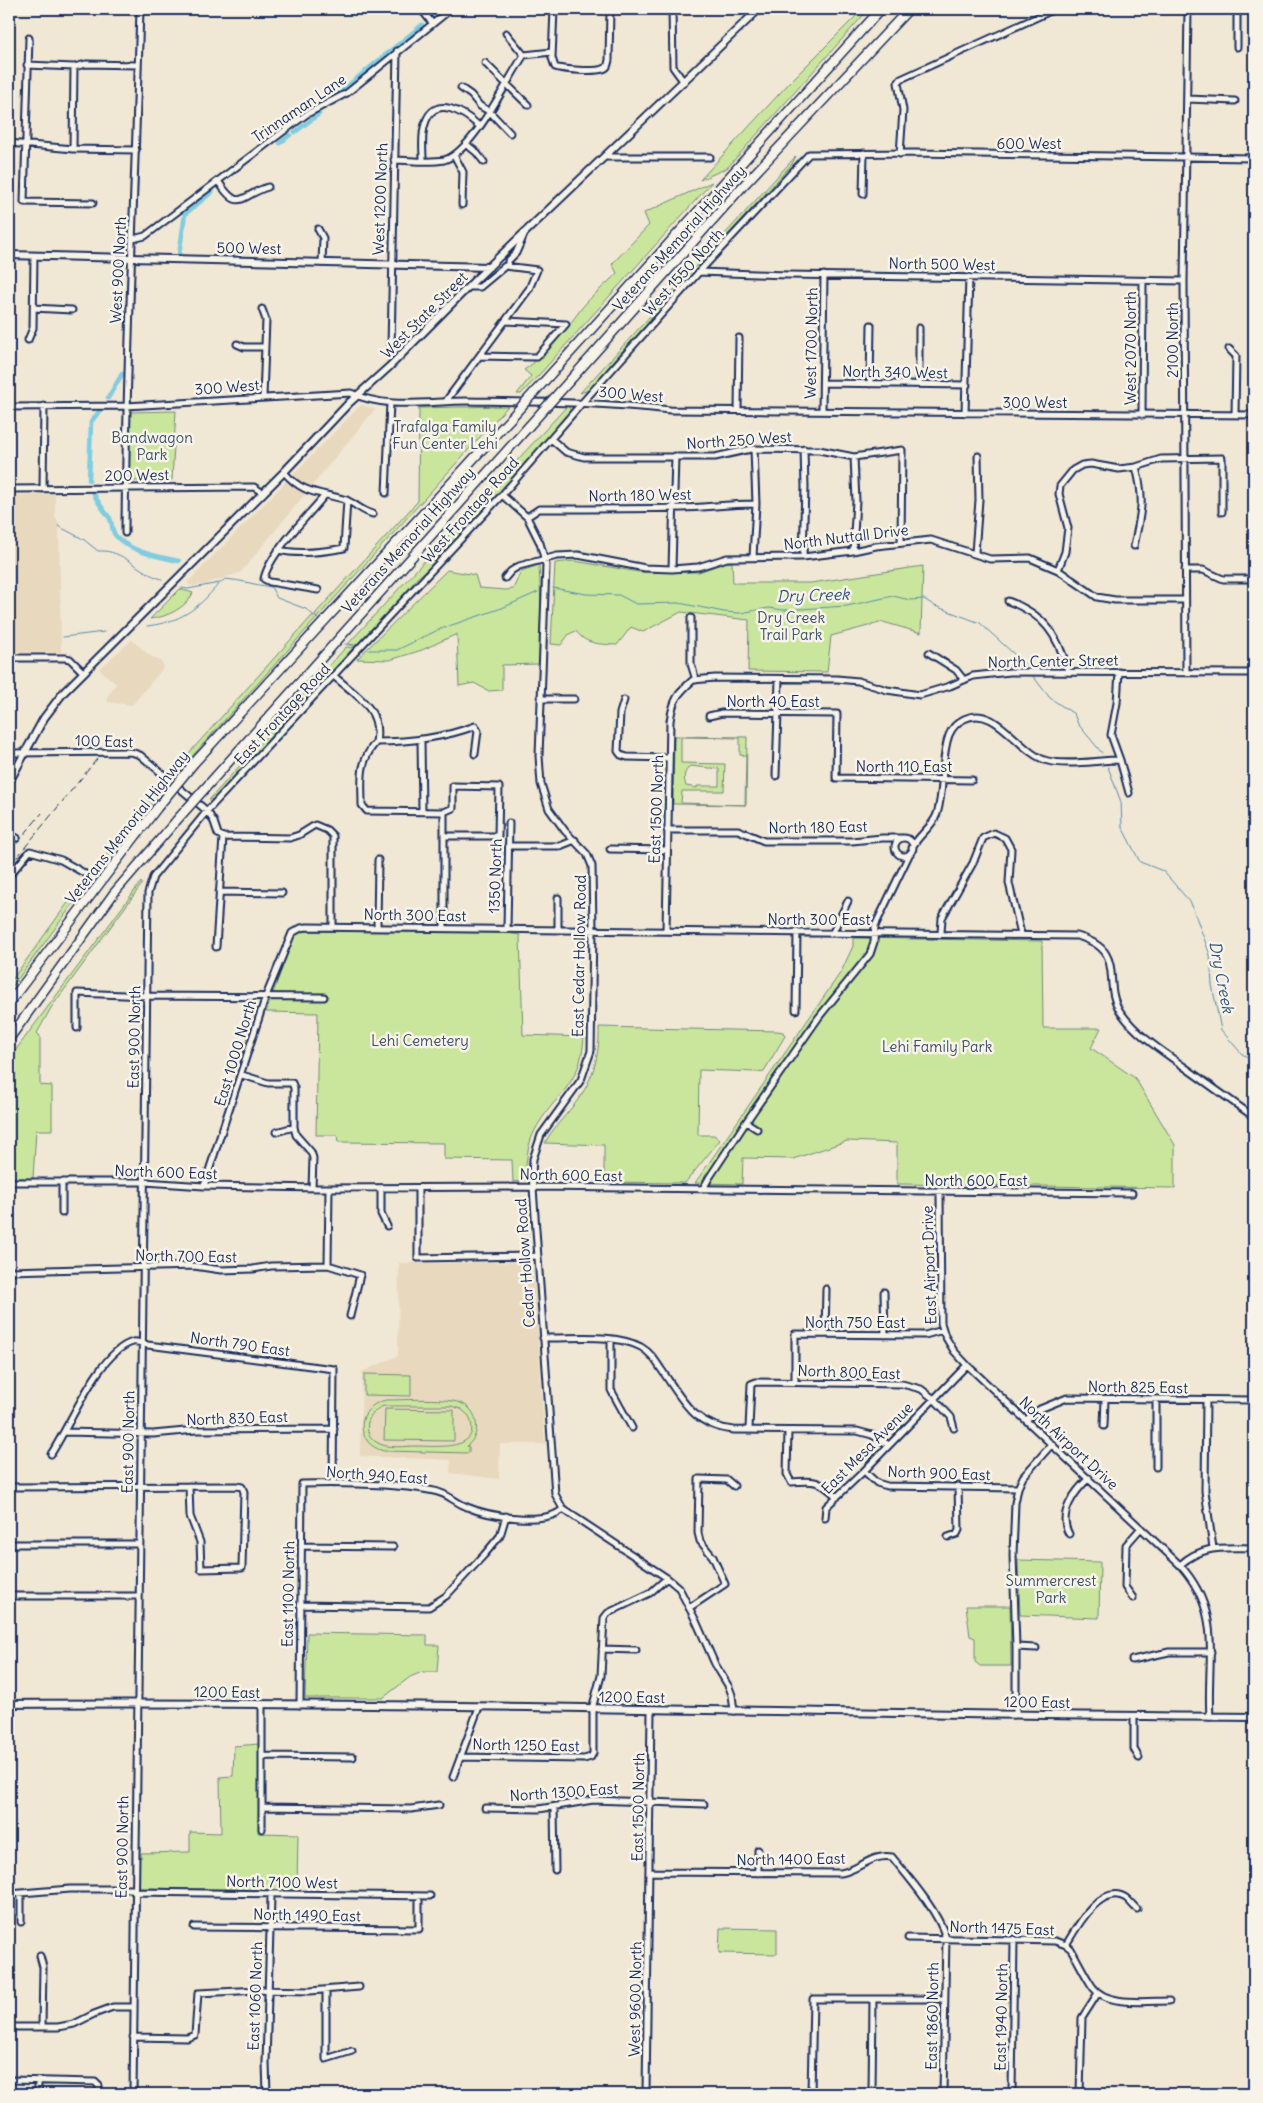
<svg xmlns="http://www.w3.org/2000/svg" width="1263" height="2103" viewBox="0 0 1263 2103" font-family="Delius,sans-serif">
<rect width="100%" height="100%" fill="#f0e7d5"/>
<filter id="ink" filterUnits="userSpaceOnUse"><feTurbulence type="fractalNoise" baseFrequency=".02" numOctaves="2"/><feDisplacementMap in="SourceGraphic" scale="10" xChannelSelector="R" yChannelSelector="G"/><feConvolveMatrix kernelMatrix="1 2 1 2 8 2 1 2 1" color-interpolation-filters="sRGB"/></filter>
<g filter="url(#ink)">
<path fill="#e8d8be" d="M361,405L375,409L241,572L206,584L192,586L187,583Z
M55,494V516L59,523L61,652L9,653V495Z
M132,640L149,655L160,661L163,664V668L132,705L108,702L107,697L116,684L99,669Z
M533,1262L545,1444H500L499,1479L450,1473L451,1460L360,1456L362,1372L398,1356L399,1263Z"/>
<path fill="#cae59c" stroke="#728a7d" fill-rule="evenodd" d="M863,9H869L727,168L700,180L791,81Z
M796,156L792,164L784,173L615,359L589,390L580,393Z
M712,182L538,376L521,394H517L531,376L524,370C547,354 565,331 581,309C591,296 606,285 617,273L612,264L649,225L644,213Z
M568,405L571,412L440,558L416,579L404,595L356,645L348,644Z
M503,406H508L176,774L173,771L312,616H316L315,614L418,501L419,408Z
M176,411L172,480L129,481L130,412Z
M574,561L639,572H699L724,563L732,562L733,583H811L923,566L921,633L883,622L831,636L827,672L748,671L749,620L681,612L643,632L631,627L617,645C600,644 586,645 576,631L569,634L561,645L551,644L555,563Z
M539,565L541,604L539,664L502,665V690L489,691L474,683L459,686L457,634L422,650L390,660L357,659L447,570L475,575L479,588L506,590L513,589L521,571Z
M180,589L193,593C186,608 167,617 150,619Z
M346,647L353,648L214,799L209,800Z
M674,736L747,737L746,805L673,804ZM681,737L740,738V755L746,756L745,805L681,803L682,791H724L725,764L681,763ZM690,766L719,769V786H697V788L686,786C683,777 684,772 690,766Z
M165,779L169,782L98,870L9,991V984L64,908Z
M141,882L142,884L51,1008L37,1033L40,1036V1085L52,1086V1130H36L33,1178H9V1059Z
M306,931L507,933L520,935L523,1035L584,1037C581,1088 554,1093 534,1132C526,1148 527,1164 524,1181L513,1182L512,1160L444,1159V1143L338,1142L337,1135H316L318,1013L266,1012L294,936L299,932Z
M853,938L1042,941L1043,1028H1101L1091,1048L1135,1078L1175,1145V1188L897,1184V1143L847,1141L793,1159L743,1158L742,1184L695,1183L841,972L853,946Z
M599,1027L777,1031L783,1032L785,1036L764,1071L757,1072L699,1070L698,1135H714L720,1140L685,1183L604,1182V1145L545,1143C552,1129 563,1119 573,1106C592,1084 600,1056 599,1027Z
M364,1374L411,1375V1396L364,1395Z
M386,1400C403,1400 450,1397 463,1404C470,1407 475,1414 476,1422C478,1432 474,1440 467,1446L469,1447V1453L384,1451C354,1444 355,1406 386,1400ZM384,1406H451L461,1409L469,1416C484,1452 436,1446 416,1446C405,1446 388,1449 378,1443C360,1434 367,1411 384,1406Z
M385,1409L454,1410V1441L384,1440Z
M1018,1560L1100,1562L1099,1618L1020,1615Z
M966,1606H1010L1011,1666H980L975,1662V1638L970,1636Z
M307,1633L427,1635V1645H439L437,1672H422L410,1677L383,1698H305Z
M259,1744L258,1833L298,1834L297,1890L139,1888V1858H141V1853L190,1852V1832L221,1833L220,1777L233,1776L234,1746Z
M720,1928L777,1929V1954L719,1953Z"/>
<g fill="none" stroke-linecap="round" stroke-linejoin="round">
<path stroke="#588dac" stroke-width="1" d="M58,526L83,539L98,551C124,549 138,573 162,579
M182,588L188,589L219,583
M553,588L586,594L619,595L636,604L679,603L724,612L740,613L769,608L784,610L847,606L893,596L910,600L924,599L935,606L980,623L1026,665
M147,626C171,623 188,616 206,598C212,592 217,585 225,579C241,580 255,585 271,587L277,598L306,609L318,619
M63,637L104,632
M345,644L356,647
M369,650H397L440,629L502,608L538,592
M1032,675L1050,698L1074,714L1078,724L1102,753
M1108,767L1121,802L1122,827L1140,862L1163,871L1191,903L1210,955L1212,985L1221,1030L1242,1054L1254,1060"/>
<path stroke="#80cce0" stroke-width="4.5" d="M334,97L422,25
M295,132L319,114
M280,143L290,135
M179,255L185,214L212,192
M108,398L122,374
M89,480L91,422L101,409
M94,494C98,503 103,509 109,517C113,522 111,529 115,535C127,551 160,557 179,561"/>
<g stroke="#1b2f5e" stroke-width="9">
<path id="minor" d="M421,9L432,23
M554,9L552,58L555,67C564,70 594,72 603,69C608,68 608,64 609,60L610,9
M672,9L673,67L684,82
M1188,9H1200
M506,33L524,55
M29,38L24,202L93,203
M1237,47V9
M524,55L552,52
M485,63L528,105
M27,65L74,67L86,64L138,65
M461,88L471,95L480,106L489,111L510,133
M1188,99L1235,101
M9,143L73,149L136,150
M466,144L476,152L484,162
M73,149L74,67
M900,154L903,110L898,83L901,79L1055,9
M454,155L463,172L462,205
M605,157H710
M394,160C410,160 428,163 444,160C473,152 507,80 524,55
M423,160C423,149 421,135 425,124C434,93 465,113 479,126
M218,181C240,214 240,195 268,187
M863,194L864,153
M318,229L323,238L322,263
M133,239L145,236L284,131L307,114L347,93L451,9
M508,265V261L516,253L524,235
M699,272L788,275L1184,281
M33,308L72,310
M262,309L266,320L263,397
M506,321L566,324
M28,340L33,328L34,256
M237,344L244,347H265
M391,348L397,51
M1229,349L1236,356L1235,415
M480,356L537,357L566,324
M823,383L967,385
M870,384L871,325
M919,384V328
M446,401L529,289L537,270L505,266L480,287H468
M9,407L126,406L351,393C388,410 428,401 467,401C535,402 602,402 670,410L1254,415
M738,410L739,338
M822,411L824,275
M965,413L969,277
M1142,415L1143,281
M551,439L566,452L584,457H715L751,449L819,450L854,457L902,450L901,543
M284,472C303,495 321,492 346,500C356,504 363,512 373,514
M9,489L254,487L263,493
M43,489L44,406
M386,493L390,403
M502,495L527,517L540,543L546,565L539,756L541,784L549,809L565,831L587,854L592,866L593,930L591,1051L581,1080L541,1135L533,1159L532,1174L555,1494L563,1509L667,1578L679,1588L696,1621L715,1664L729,1687L732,1695L734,1711
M527,517L539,509C587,509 635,509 682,508C707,507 731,504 756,504
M125,533C126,358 135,184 140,9
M1134,546C1141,512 1145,501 1136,467
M278,550C300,555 323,552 344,548L347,500
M853,551L856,501L854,457
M975,553L979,500L978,456
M753,557L756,504L754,449
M803,557L805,487L804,449
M672,569L675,456
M1058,570L1065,552L1068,528L1059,494L1060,486L1073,470L1082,465L1091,464L1119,469L1136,467L1161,459L1222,458V512
M1185,570H1203L1223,579H1254
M505,578L511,571L519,566L557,556L578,555L645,568L672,569L698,567L727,558L803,557L853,551L876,546L931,540L990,559L1030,558L1058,570L1097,597L1115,600H1184
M318,590L270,582L264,579C269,554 308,516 325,495
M1008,601C1044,614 1058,635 1068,671
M691,618V664L696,680
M929,653L956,670L964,680
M9,658H65L70,659L83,672
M1119,672L1117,703L1111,735L1120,760L1129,793
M1186,672L1184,281L1188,9
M335,677C357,696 382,709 376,742
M542,699H574
M624,700L620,713L618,751L621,755L627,757L669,758
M709,716L722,713L837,714L836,778L972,780
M421,739L422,811
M376,742C358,763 362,780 362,805L367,811L444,812L453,808V786L499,787L498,836H444
M376,742C410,742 443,738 475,726L478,731L475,754
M9,753L131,752L140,755L207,811L214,822L218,834L223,837L290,838L299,835L315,825L327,830L333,836V926
M776,776L779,679
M667,830H738L764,841H852L882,838H902
M9,834L17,838
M895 847a9 9 0 1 1 18 0a9 9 0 1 1-18 0Z
M509,846H560L575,840
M912,848C918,835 932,828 937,814C945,789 940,760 949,735C952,728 958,722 964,719C996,703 1019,754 1048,761C1068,766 1099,760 1120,760
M610,849L667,850
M9,876L30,851L61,860L84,873
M219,892L282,893
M377,927L378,860
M444,928V812
M507,929L509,823
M558,929V898
M666,931L670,721C673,700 677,694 693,680L715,678L837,679L858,681L887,690L920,695L950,686L973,676L1010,672L1254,673
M833,932L848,901
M941,933L942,918L973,863L983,838L994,833L1005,838L1011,849L1009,883L1021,934
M216,947L223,837
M796,1010L797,932
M77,1028V993L147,996L324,997
M242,1075L268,1083H292L294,1088V1127L296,1135L311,1152L313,1158L312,1188
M746,1122L819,1017L870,954L874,942L875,926L910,853
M276,1132L294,1127
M9,1182H145L204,1186L320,1188L532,1187L1132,1193
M204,1186L266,996L292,933L301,928L307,927L1077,936C1130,951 1099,983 1122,1014C1138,1036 1161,1050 1183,1066C1207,1083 1230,1100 1254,1117
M381,1188V1214L387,1226
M418,1188V1258L537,1256
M703,1189L709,1178L746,1122L757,1129
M940,1192L941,1323L945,1336L954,1351L967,1365L1180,1565C1224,1614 1206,1658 1210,1717
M62,1213V1182
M328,1265L329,1188
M9,1271L194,1266L221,1270L253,1269L271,1266L328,1265L360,1275L350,1316
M884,1292L885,1335
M825,1334L826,1289
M543,1338C573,1339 614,1333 641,1347C651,1353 655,1360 661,1369C682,1399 693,1426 734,1430L857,1431L872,1435L889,1445
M611,1339V1390L632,1428
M795,1382V1334L925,1335L943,1330
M1206,1400L1205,1491L1213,1548
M1026,1420L1040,1409L1067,1398L1254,1400
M1104,1426L1105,1399
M749,1429L751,1384L756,1382L902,1384L921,1389L934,1399L951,1417L954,1428
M788,1431L787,1474L791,1482C814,1480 820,1480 837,1497
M65,1432L153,1434L196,1430L334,1429
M51,1454C70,1426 99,1351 133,1342C138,1341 143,1344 148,1345L334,1369L333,1484
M1156,1467V1400
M864,1471L877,1483L887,1486L1018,1488
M9,1487L237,1486L242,1487L244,1492L242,1568L201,1569L200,1542L190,1516L189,1486
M825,1518L826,1507L864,1471L967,1365
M1069,1534C1057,1514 1075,1491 1089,1478
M948,1537L957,1534L959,1530L958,1486
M9,1544H139
M301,1546L393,1547
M1180,1565C1203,1544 1225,1548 1254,1548
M9,1596H138
M1133,1598L1125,1587L1126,1545L1141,1528
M300,1605L429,1607L446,1596L484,1555L500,1536L506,1516
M689,1608L725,1584L713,1557L700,1541L698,1533L699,1479L727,1480L734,1486
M1016,1647L1036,1648
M602,1649L636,1650
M1132,1660L1169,1652H1211
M300,1705L302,1484C341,1483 390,1484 429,1490C449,1493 450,1500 467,1507C488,1516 545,1526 563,1509
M1016,1714V1647L1013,1555L1015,1503L1018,1488L1023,1477L1052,1444
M1134,1716V1749L1139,1758
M263,1756L353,1757
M462,1757L584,1759L591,1757L593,1753V1705L601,1676L604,1618L608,1613L650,1593L667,1578
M453,1777L479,1707
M262,1807L411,1809L439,1805
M554,1807L555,1870
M485,1808L539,1809L593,1800L704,1804
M262,1829V1705
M649,1872L841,1873C859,1870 873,1853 892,1857C910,1879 938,1911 946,1938L943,2094
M758,1873V1850
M134,1892L430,1896
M9,1894L70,1889H134
M21,1922V1894
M194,1927L419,1929V1901
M908,1938L1055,1941L1066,1945L1071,1949C1078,1961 1084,1974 1092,1986C1106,2007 1146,2001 1169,2001
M1066,1945C1076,1928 1101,1882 1126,1898C1130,1901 1133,1906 1137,1909
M40,1956L43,1967L42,2027
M326,1990V2059L352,2051
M9,2027H58L74,2024L94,2014L113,2007H133
M133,2037L187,2038L195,2035L198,1993L260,1990L310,1991L359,1987
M10,2080L95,2082L99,2086V2094
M38,2094V2081
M133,2094L148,893L153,877L207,811L502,495L582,403L699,272L809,154L913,153L1254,158
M267,2094L266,2063L271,1897
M646,2094L651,1711
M811,2094L813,1999H944
M872,2094L873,1999
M1012,2094L1014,1939
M1080,2094L1082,2018L1098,1993"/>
</g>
<g stroke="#1b2f5e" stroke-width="10">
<path id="major" d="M9,255L489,267
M9,782L44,718L63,693L284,472L349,403L389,367L475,280L759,9
M9,1704C424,1701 839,1715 1254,1717"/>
</g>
<g stroke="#1b2f5e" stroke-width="11">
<path id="highway" d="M549,376L881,9
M573,377L742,187L909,9
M194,763L510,419
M216,776L529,426
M9,1003L157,808
M9,1039L114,893L176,821"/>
</g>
<use href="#minor" stroke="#f7f3e8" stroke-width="5"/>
<use href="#major" stroke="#f7f3e8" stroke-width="6"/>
<use href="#highway" stroke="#f7f3e8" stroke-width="8"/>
<path stroke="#1b2f5e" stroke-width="1" stroke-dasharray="8 4" stroke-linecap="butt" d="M9,853L42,813
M9,867L97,759"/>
<g stroke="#1b2f5e" stroke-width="11" stroke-linecap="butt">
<path id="highway-bridge" d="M510,419L549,376
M529,426L573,377
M157,808L194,763
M176,821L216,776"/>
</g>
<use href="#highway-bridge" stroke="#f7f3e8" stroke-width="8"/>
</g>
</g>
<g text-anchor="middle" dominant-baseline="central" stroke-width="5" stroke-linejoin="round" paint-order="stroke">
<g font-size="15" fill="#1b2f5e" stroke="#f7f3e8">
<text transform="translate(299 108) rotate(-34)">Trinnaman Lane</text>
<text x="1029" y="143">600 West</text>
<text transform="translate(380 199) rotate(-88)">West 1200 North</text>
<text transform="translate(679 238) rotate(-48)">Veterans Memorial Highway</text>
<text transform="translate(249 248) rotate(1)">500 West</text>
<text transform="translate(942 264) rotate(1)">North 500 West</text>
<text transform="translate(118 270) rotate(-87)">West 900 North</text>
<text transform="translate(683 272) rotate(-48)">West 1550 North</text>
<text transform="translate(424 315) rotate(-45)">West State Street</text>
<text transform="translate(1172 340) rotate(-90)">2100 North</text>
<text transform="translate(811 343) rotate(-89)">West 1700 North</text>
<text transform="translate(1130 348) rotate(-90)">West 2070 North</text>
<text transform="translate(895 372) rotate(1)">North 340 West</text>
<text transform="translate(227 387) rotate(-4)">300 West</text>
<text transform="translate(631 394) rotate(5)">300 West</text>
<text x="1035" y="402">300 West</text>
<text transform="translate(739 440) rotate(-4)">North 250 West</text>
<text transform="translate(137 475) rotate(-1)">200 West</text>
<text transform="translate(640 495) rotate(-1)">North 180 West</text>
<text transform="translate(470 510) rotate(-48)">West Frontage Road</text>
<text transform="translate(846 537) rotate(-7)">North Nuttall Drive</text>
<text transform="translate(408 540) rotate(-48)">Veterans Memorial Highway</text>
<text transform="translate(1053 661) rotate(-1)">North Center Street</text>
<text x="773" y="701">North 40 East</text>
<text transform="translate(282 714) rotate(-47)">East Frontage Road</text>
<text transform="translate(104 741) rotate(2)">100 East</text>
<text x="904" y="766">North 110 East</text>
<text transform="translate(656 809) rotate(-88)">East 1500 North</text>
<text transform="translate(127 827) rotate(-52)">Veterans Memorial Highway</text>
<text transform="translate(818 827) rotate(-1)">North 180 East</text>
<text transform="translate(495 876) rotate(-88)">1350 North</text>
<text transform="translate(415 915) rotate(1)">North 300 East</text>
<text x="819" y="919">North 300 East</text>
<text transform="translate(579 956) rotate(-89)">East Cedar Hollow Road</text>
<text transform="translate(134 1037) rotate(-89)">East 900 North</text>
<text transform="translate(235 1053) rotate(-73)">East 1000 North</text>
<text transform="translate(166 1172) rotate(2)">North 600 East</text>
<text transform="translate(571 1175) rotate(1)">North 600 East</text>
<text x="976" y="1180">North 600 East</text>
<text transform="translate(186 1256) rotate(1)">North 700 East</text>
<text transform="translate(525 1263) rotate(-94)">Cedar Hollow Road</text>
<text transform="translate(929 1265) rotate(-92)">East Airport Drive</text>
<text x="855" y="1322">North 750 East</text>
<text transform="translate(240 1344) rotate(8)">North 790 East</text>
<text transform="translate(849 1372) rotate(2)">North 800 East</text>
<text transform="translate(1138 1387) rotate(1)">North 825 East</text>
<text transform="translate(237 1418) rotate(-2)">North 830 East</text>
<text transform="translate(128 1442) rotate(-89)">East 900 North</text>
<text transform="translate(1069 1443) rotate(43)">North Airport Drive</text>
<text transform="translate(867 1448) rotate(-45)">East Mesa Avenue</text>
<text transform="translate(939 1473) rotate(2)">North 900 East</text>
<text transform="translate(377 1475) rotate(4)">North 940 East</text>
<text transform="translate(288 1594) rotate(-89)">East 1100 North</text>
<text transform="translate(227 1692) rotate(1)">1200 East</text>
<text transform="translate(632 1697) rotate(1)">1200 East</text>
<text transform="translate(1037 1702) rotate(1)">1200 East</text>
<text transform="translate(526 1745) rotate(1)">North 1250 East</text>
<text transform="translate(564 1792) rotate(-4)">North 1300 East</text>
<text transform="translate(638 1807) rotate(-89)">East 1500 North</text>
<text transform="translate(122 1847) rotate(-89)">East 900 North</text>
<text transform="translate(791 1859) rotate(-1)">North 1400 East</text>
<text transform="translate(282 1882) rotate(1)">North 7100 West</text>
<text transform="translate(307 1915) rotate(1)">North 1490 East</text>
<text transform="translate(1002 1928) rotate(2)">North 1475 East</text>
<text transform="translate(255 1996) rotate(-88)">East 1060 North</text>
<text transform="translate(635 1999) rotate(-89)">West 9600 North</text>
<text transform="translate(932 2016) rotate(-89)">East 1860 North</text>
<text transform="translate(1001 2017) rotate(-89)">East 1940 North</text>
</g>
<g font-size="15" fill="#3e536a" stroke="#f7f3e8">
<text x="445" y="426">Trafalga Family<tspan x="445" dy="17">Fun Center Lehi</tspan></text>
<text x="152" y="437">Bandwagon<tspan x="152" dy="17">Park</tspan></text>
<text x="791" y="617">Dry Creek<tspan x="791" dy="17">Trail Park</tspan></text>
<text x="420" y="1040">Lehi Cemetery</text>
<text x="937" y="1046">Lehi Family Park</text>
<text x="1051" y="1580">Summercrest<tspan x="1051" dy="17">Park</tspan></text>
</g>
<g font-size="16" font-style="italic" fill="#34567e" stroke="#f7f3e8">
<text transform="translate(813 595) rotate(-2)">Dry Creek</text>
<text transform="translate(1222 977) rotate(79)">Dry Creek</text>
</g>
</g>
<rect width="1263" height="2103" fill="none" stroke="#f7f3e8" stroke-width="30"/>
<rect x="15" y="15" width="1233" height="2073" fill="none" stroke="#1b2f5e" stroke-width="2" filter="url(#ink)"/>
</svg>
